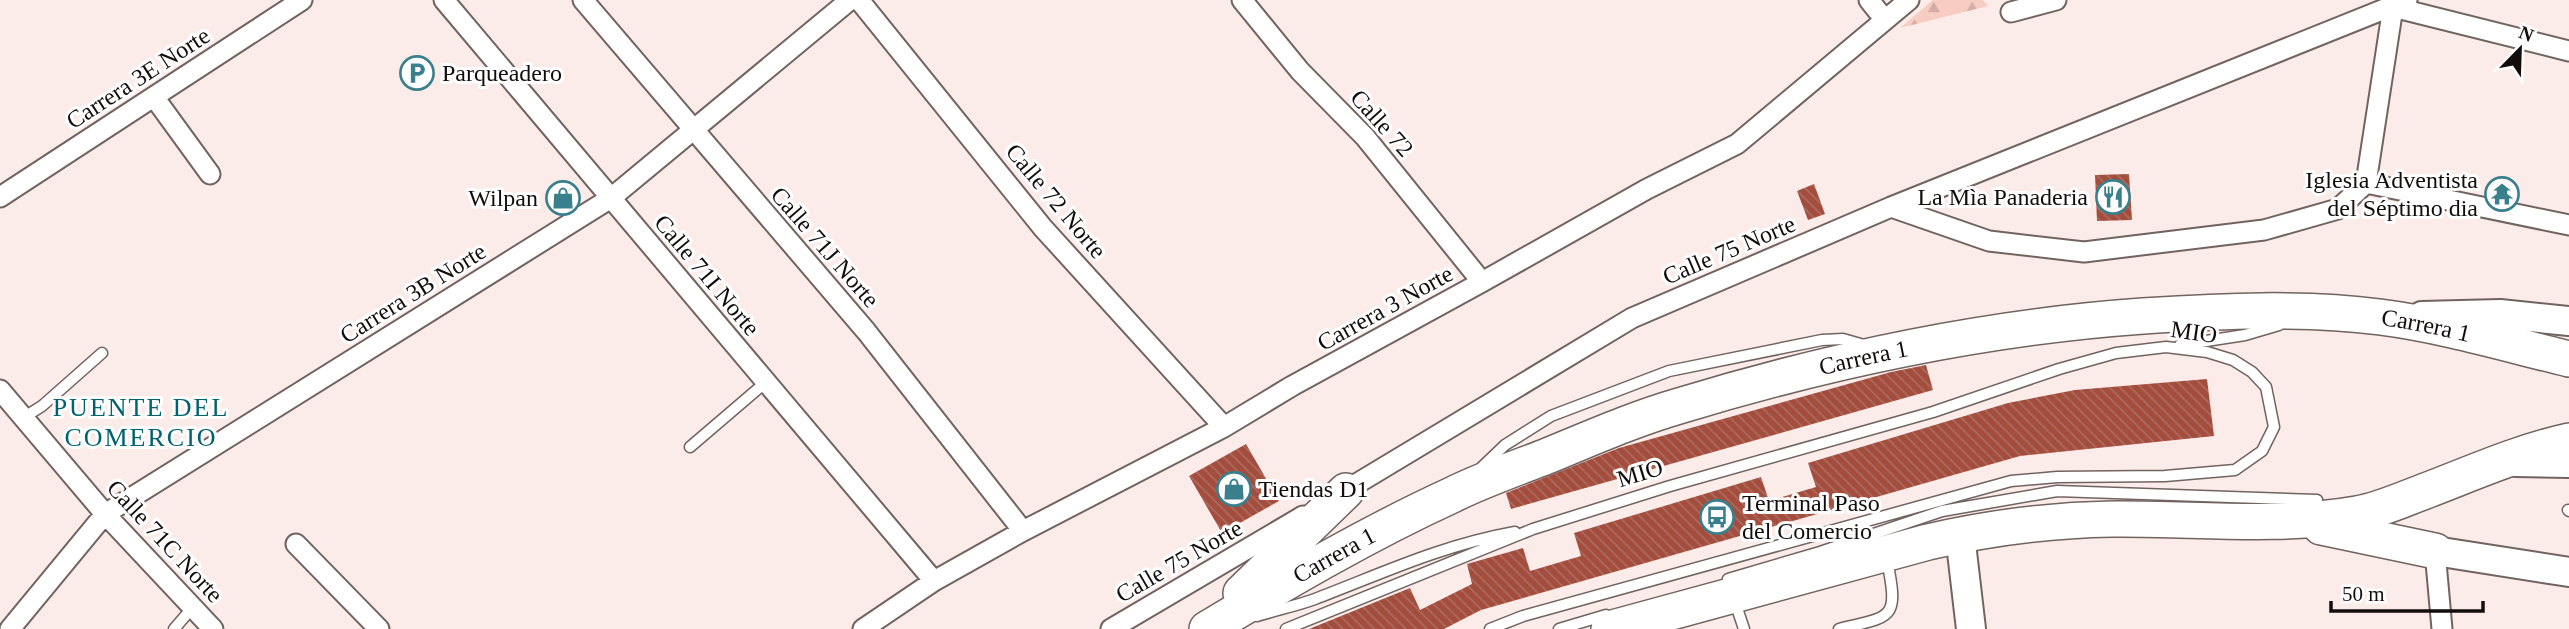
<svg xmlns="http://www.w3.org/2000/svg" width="2569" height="629" viewBox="0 0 2569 629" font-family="Georgia,serif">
<defs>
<pattern id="forest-firs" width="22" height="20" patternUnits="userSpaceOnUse" patternTransform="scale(1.75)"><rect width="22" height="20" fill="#f7ccc3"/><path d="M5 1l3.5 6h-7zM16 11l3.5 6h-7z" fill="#d3aea6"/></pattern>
<pattern id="building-back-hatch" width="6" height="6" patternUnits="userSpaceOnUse" patternTransform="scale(1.75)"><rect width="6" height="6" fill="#a44d3d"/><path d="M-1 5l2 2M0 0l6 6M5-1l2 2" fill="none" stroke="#aa6c61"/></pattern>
</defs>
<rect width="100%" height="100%" fill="#fcece9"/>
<path fill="url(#forest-firs)" d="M1933,0H1983L1988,6L1900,28Z"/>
<path fill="url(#building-back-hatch)" d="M2129,174L2132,220L2097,221L2095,175Z
M1814,184L1825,214L1808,220L1797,191Z
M1926,365L1933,390L1511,509L1506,493L1619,448L1891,372Z
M2207,379L2214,436L2020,456L1481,610L1444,629H1309L1410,588L1420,610L1472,584L1467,564L1523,548L1530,571L1581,556L1574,533L1761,477L1769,501L1816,487L1808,463L2008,403L2075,390Z
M1246,444L1279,501L1222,533L1189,476Z"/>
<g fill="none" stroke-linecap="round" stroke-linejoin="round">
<g stroke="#706360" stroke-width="13">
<path id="lane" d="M2180,345L2245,335L2279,325
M23,418L42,406L102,353
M690,447L766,382
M1482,467L1505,445L1551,416L1669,371L1822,340L1843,339L1864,345
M2568,510L2569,511
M1728,579L1820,552L1942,511L2057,491L2317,500
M1735,602L1744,629
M1257,616C1276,610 1296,606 1315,599C1383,573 1442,545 1515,532
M174,629L193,607
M1286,629L1533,529L1670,486L1933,412L2059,369L2116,353L2166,347L2207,352L2233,360L2252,372L2266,387L2274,427L2262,451L2235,470L2165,476L2057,477L2011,481L1523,616L1490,629
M1559,629L1606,615
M1839,629C1893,616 1899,620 1887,560"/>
</g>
<g stroke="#706360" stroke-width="23">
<path id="street" d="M444,0L934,581
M583,0L866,331L1023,531
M859,0L1043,228L1224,427
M1242,0L1300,71L1365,137L1482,282
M1869,0L1885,20
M2011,12L2056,0
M154,97L210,174
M2366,183L2393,7L2569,51
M2366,183L2569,225
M0,197L302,0
M1891,207L1989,241L2084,252L2264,230L2338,209L2366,183
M0,390L105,514L213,629
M1338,495L1632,318L1891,207L2407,0
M296,544L379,629
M2435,551L2442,629
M10,629L105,514L611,198L850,0
M863,629L934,581L1023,531L1224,427L1292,386L1482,282L1647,189L1737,144L1909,0
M1111,629L1303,516"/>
</g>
<g stroke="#706360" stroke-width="32">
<path id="secondary" d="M2422,316L2500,314L2569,321
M2516,462L2569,463
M1960,535L1971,629
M2435,551L2569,572"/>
</g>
<g stroke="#706360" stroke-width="38">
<g id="highway">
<path d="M2321,527L2435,551"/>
<path d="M1241,593L1346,491"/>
<path id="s1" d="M1207,629C1287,581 1367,534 1452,495C1482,480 1514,469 1545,457C1589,439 1634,419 1679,406C1830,360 1986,327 2143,316C2222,311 2302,307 2380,317C2443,325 2507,344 2569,359"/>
<path d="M1609,629L1928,542C1988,528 2051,520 2112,519C2194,518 2277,528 2357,514C2381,510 2406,498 2428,490C2475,472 2520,452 2569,441"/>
</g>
</g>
<use href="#lane" stroke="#fff" stroke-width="10"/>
<use href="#street" stroke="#fff" stroke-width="19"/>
<use href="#secondary" stroke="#fff" stroke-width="28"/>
<use href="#highway" stroke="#fff" stroke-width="35"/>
</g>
<defs>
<g id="parking-ring" transform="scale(1.75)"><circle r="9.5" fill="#fff" stroke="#3a7f8c" stroke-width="1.5"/><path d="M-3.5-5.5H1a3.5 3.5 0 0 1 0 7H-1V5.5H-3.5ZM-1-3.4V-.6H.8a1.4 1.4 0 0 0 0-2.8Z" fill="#3a7f8c"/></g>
<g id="temple-ring" transform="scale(1.75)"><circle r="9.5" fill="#fff" stroke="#3a7f8c" stroke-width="1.5"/><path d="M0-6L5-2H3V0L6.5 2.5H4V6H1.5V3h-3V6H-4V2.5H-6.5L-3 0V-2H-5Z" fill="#3a7f8c"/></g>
<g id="restaurant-ring" transform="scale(1.75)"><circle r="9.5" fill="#fff" stroke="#3a7f8c" stroke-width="1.5"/><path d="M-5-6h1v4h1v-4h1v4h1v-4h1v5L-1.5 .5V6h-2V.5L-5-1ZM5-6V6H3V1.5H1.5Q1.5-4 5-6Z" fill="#3a7f8c"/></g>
<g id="shop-ring" transform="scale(1.75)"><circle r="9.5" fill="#fff" stroke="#3a7f8c" stroke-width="1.5"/><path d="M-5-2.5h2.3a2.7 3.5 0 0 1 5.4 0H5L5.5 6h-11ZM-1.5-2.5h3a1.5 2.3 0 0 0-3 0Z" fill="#3a7f8c"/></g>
<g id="bus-ring" transform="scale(1.75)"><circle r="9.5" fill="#fff" stroke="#3a7f8c" stroke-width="1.5"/><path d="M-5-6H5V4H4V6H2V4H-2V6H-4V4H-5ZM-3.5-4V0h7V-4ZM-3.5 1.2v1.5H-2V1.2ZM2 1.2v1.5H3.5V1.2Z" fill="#3a7f8c"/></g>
</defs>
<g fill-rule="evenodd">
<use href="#parking-ring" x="417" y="73"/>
<use href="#temple-ring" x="2502" y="194"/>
<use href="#restaurant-ring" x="2113" y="197"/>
<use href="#shop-ring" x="563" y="198"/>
<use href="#shop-ring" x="1234" y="489"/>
<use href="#bus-ring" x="1717" y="517"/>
</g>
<g text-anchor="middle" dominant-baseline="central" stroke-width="6" stroke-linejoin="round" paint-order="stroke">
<g font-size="24" fill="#120d0c" stroke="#fff" text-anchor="start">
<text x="442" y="73">Parqueadero</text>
<text x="2478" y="180" text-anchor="end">Iglesia Adventista<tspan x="2478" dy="28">del Séptimo dia</tspan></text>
<text x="2088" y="197" text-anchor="end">La Mìa Panaderia</text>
<text x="538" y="198" text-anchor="end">Wilpan</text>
<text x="1258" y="489">Tiendas D1</text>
<text x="1742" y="503">Terminal Paso<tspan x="1742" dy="28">del Comercio</tspan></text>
</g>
<g font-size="24" fill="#120d0c" stroke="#fff">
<text transform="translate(138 78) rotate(-33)">Carrera 3E Norte</text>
<text transform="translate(1382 123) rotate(48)">Calle 72</text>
<text transform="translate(1056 201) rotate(50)">Calle 72 Norte</text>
<text transform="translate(825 247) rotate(49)">Calle 71J Norte</text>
<text transform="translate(1729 250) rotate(-23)">Calle 75 Norte</text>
<text transform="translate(707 275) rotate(50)">Calle 71I Norte</text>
<text transform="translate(413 293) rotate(-32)">Carrera 3B Norte</text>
<text transform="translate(1385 308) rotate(-29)">Carrera 3 Norte</text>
<text stroke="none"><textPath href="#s1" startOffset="1281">Carrera 1</textPath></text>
<text transform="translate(2194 332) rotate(8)">MIO</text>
<text stroke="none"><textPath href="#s1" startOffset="714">Carrera 1</textPath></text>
<text transform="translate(1640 473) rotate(-17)">MIO</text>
<text transform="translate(165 541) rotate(47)">Calle 71C Norte</text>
<text stroke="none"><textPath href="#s1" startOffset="147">Carrera 1</textPath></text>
<text transform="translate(1179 561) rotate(-30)">Calle 75 Norte</text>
</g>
<g font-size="26" letter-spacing="2" fill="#006270" stroke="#fff">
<text x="141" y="407">PUENTE DEL<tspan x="141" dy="30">COMERCIO</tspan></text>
</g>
</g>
<g transform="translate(2520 49) rotate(23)" stroke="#ffffff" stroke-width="5" paint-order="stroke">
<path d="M0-5L12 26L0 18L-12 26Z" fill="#120d0c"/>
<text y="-10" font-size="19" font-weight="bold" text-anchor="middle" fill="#120d0c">N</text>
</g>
<path d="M2331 601v10h152v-10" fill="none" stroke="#120d0c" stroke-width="3.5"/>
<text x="2342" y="601" font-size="21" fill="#120d0c" stroke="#ffffff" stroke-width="5" paint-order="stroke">50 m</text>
</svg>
